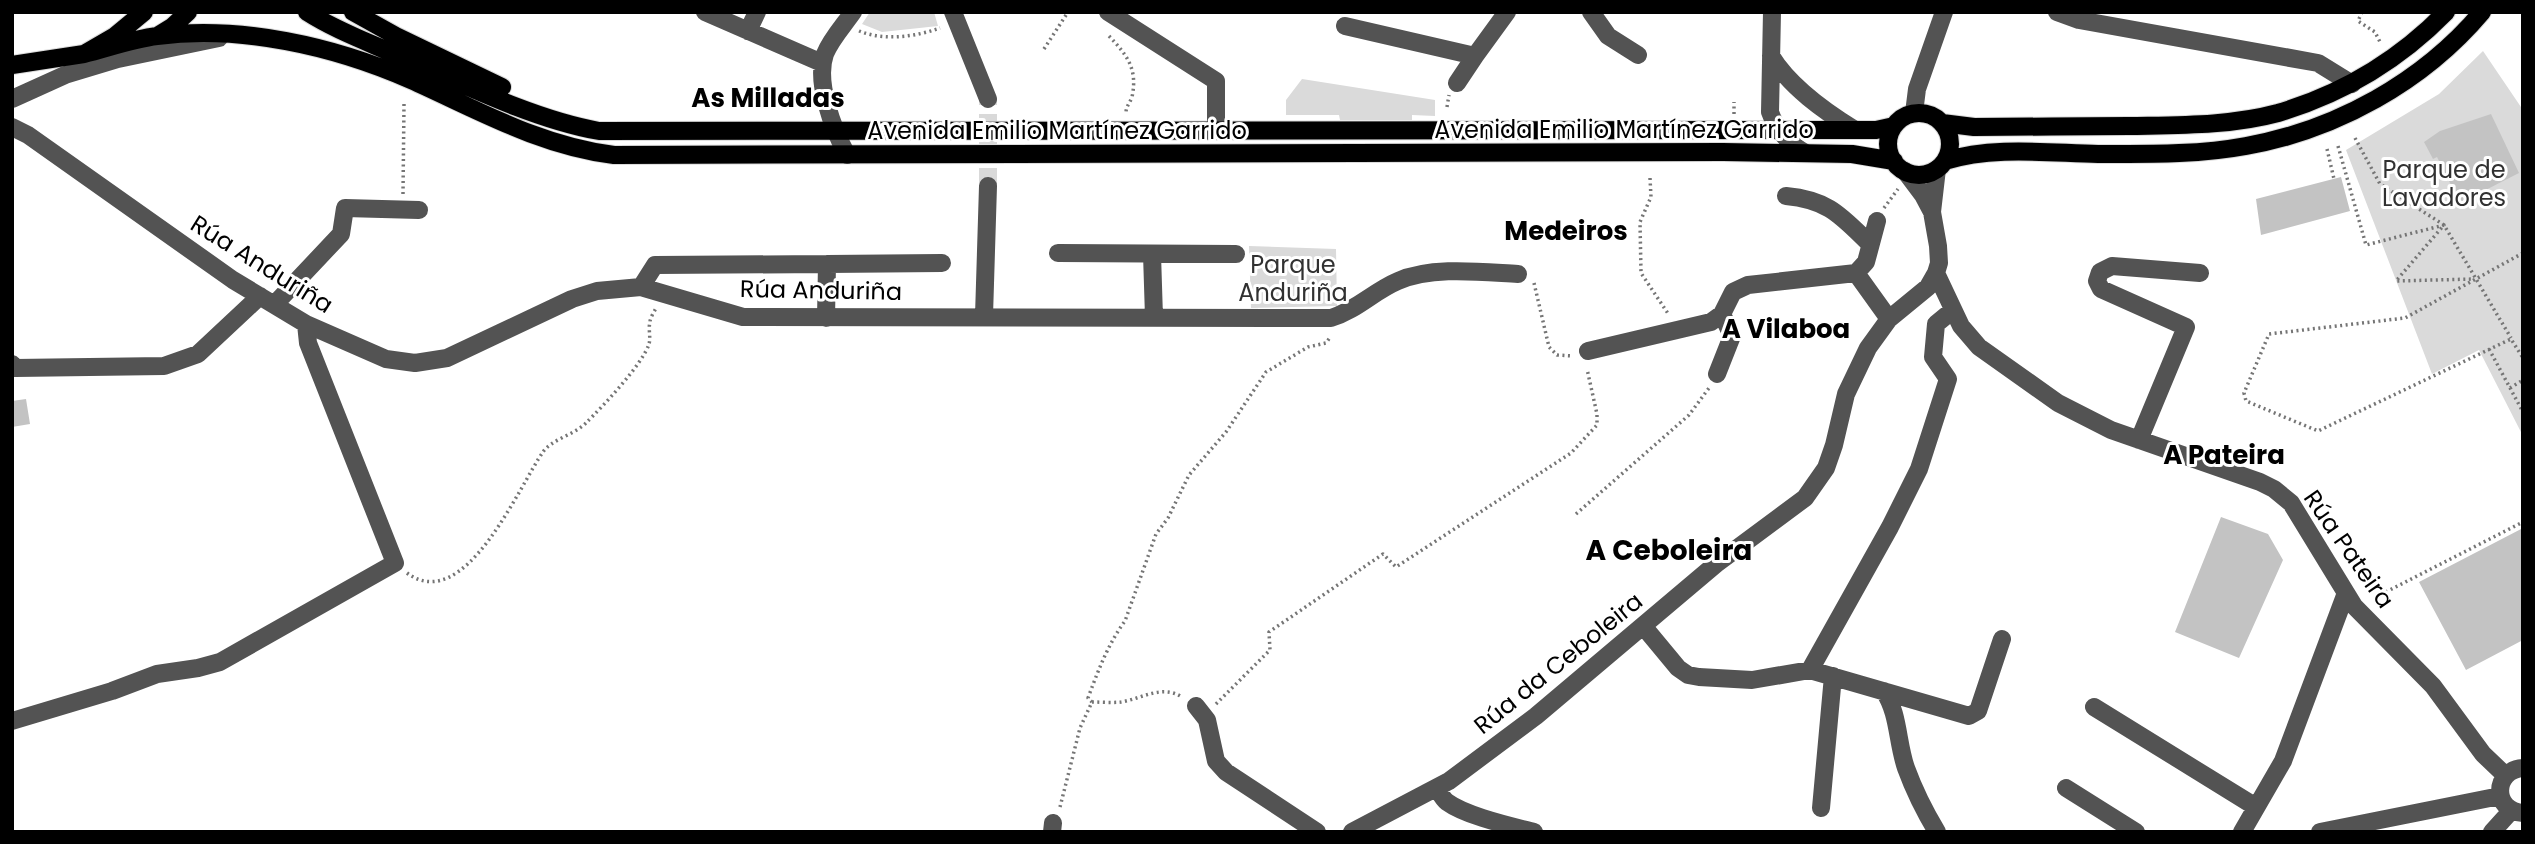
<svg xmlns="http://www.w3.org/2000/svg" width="2535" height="844" viewBox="0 0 2535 844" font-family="Poppins,sans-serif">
<rect width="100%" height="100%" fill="#fff"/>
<path fill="#dadada" d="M870,12H934L938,26L882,32L862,24Z
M2483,51L2523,110V436L2479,350L2432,374L2346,150L2439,94Z
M1302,79L1435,100V116L1412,115V120H1340L1339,115H1286V100Z
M1249,246L1336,249L1337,306L1251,308Z"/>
<path fill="#c3c3c3" d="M2491,114L2519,173L2460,203L2437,157L2433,159L2424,142L2440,131Z
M2341,177L2350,211L2261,235L2256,199Z
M26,399L30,424L12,427V401Z
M2221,517L2268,534L2283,560L2239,658L2175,632Z
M2523,528V640L2466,670L2419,582Z"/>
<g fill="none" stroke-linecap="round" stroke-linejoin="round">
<path stroke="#d9d9d9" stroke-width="18" stroke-dasharray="18 9" stroke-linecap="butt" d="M988,186V99"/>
<g stroke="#dbdbdb" stroke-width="20">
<path id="major" d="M307,12C335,30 368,42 399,56C461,83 532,119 599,131L1876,130L1894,126
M353,12L396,36L502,87
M159,35L172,27L188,12
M84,54C108,48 133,39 157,36C240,25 334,46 411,80C478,110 540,146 614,155L1723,152L1852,154L1894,161
M12,65L84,54L115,36L144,12
M1888 144a31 31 0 1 1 62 0a31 31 0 1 1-62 0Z
M1942,123L1974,127C2026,127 2077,126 2129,126C2178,125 2230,126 2278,113C2342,94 2399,60 2446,12
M1945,161C1993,146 2048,153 2098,154C2147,154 2198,155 2246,146C2336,130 2423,82 2482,12"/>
</g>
<path stroke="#757575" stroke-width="3.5" stroke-dasharray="2 3.5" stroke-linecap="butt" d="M2362,12L2358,21L2375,32L2380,42
M859,31C884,41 915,37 940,28
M1109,36C1127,55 1138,69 1132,97C1130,103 1126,106 1126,113
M1044,49L1068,12
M1447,107L1449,95
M1734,114V102
M2355,138L2380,184L2444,225L2511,338
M2338,146L2366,245L2444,225L2396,281L2474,279
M2327,149L2334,179
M1650,178L1651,197L1640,222L1641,273L1669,315
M403,194L404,104
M1884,208L1898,189
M2523,253L2405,318L2269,334L2244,393L2246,401L2318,431L2511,339L2523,358
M1534,283L1549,347L1557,355L1573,356
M2489,349L2523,412
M2510,388L2523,380
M1576,514L1689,415L1709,388
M407,573C465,616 519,486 543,452C552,439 574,435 586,423C603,406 642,365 649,344C651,337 648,329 650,322C650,318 654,312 656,308
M2376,597L2523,522
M1092,702C1101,702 1112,703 1121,702C1141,699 1162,684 1182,697
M1216,704L1270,650L1269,632L1383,554L1396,567L1571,453L1597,425V414L1587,369
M1060,807L1080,728L1092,702L1088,698C1098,671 1108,644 1125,621L1156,534L1168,518L1189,475L1226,432L1266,372L1308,347L1326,343L1331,336"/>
<path stroke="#535353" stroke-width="18" d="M705,12L822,63
M953,12L988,99
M1108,12L1216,81V130
M1591,12L1608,36L1638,55
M1772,12L1770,112C1776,130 1789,143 1805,153
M2057,12L2079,20L2318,63L2352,84
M1345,26L1475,56L1507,12
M748,31L757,12
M1771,56C1790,87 1824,111 1855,130
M1457,83L1475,56
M12,99L65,75L118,59L219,38
M1914,113L1917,89L1944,12
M12,127L28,135L233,280L306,324L386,359L415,363L447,358L572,299L597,291L641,287L743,317L1331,318C1357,310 1374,291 1398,281C1432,266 1481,272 1518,274
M847,155C833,129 815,82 825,54C831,39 844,25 853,12
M1905,171L1923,195L1932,212
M1786,196C1829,200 1841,216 1870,244
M1877,221L1866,262L1856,273L1889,319
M1058,253L1236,254
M1152,254L1154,317
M827,264L942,263
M1936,273L1961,326L1979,347L2058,403L2111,430L2260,482L2274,489L2291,503L2354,606L2433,686L2483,754L2505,775
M641,287L655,265L827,264L826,318
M274,305L341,234L345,208L419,210
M984,316L988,186
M1588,351L1711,322L1722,314L1733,292L1748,285L1856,273
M12,364L15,368L164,366L198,354L260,296
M1717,374L1732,336L1722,314
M2139,440L2186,327L2101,289L2097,281L2100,272L2112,266L2200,273
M1644,627L1678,668L1688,675L1699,677L1752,680L1810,670L1969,716L1978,711L2002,639
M1810,670L1890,527L1919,469L1948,379L1933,357L1936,324L1953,310
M1884,691C1899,714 1897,742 1906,768C1914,790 1925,812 1937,832
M1196,706L1207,720L1216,761L1226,772L1317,832
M2094,707L2256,807
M12,721L112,691L157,674L198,668L220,662L395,563L308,343L306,324
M2523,768C2493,770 2492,811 2523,813
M1437,788C1440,793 1443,799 1447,802C1466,816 1511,826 1534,832
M2066,788L2136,832
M1821,808L1833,676
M1052,832L1053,823
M1352,832L1449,781L1536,716L1716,564L1805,498L1826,468L1834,445L1846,394L1868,348L1889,319L1928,287L1936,273L1939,263L1938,246L1932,212L1937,169
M2242,832L2283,761L2346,593
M2320,832L2500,796
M2492,832L2511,811"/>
<use href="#major" stroke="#000" stroke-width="18"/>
</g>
<g text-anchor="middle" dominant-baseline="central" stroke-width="6" stroke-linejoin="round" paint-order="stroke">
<g font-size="24" fill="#000" stroke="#fff">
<text x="1624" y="129">Avenida Emilio Martínez Garrido</text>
<text x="1057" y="130">Avenida Emilio Martínez Garrido</text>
<text transform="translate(262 264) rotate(32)">Rúa Anduriña</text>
<text transform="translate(821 290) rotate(1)">Rúa Anduriña</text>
<text transform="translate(2349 549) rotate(55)">Rúa Pateira</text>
<text transform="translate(1558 663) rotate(-39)">Rúa da Ceboleira</text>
</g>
<g font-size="24" fill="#313131" stroke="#fff">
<text x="2444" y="169">Parque de<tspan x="2444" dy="28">Lavadores</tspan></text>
<text x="1293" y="264">Parque<tspan x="1293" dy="28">Anduriña</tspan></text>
</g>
<g font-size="26" font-weight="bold" fill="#000" stroke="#fff">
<text x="768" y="98">As Milladas</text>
<text x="1566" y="231">Medeiros</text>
<text x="1786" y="329">A Vilaboa</text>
<text x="2224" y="455">A Pateira</text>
</g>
<g font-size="28" font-weight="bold" fill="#000" stroke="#fff">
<text x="1669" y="550">A Ceboleira</text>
</g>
</g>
<rect width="2535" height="844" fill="none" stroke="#000000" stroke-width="28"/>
</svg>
